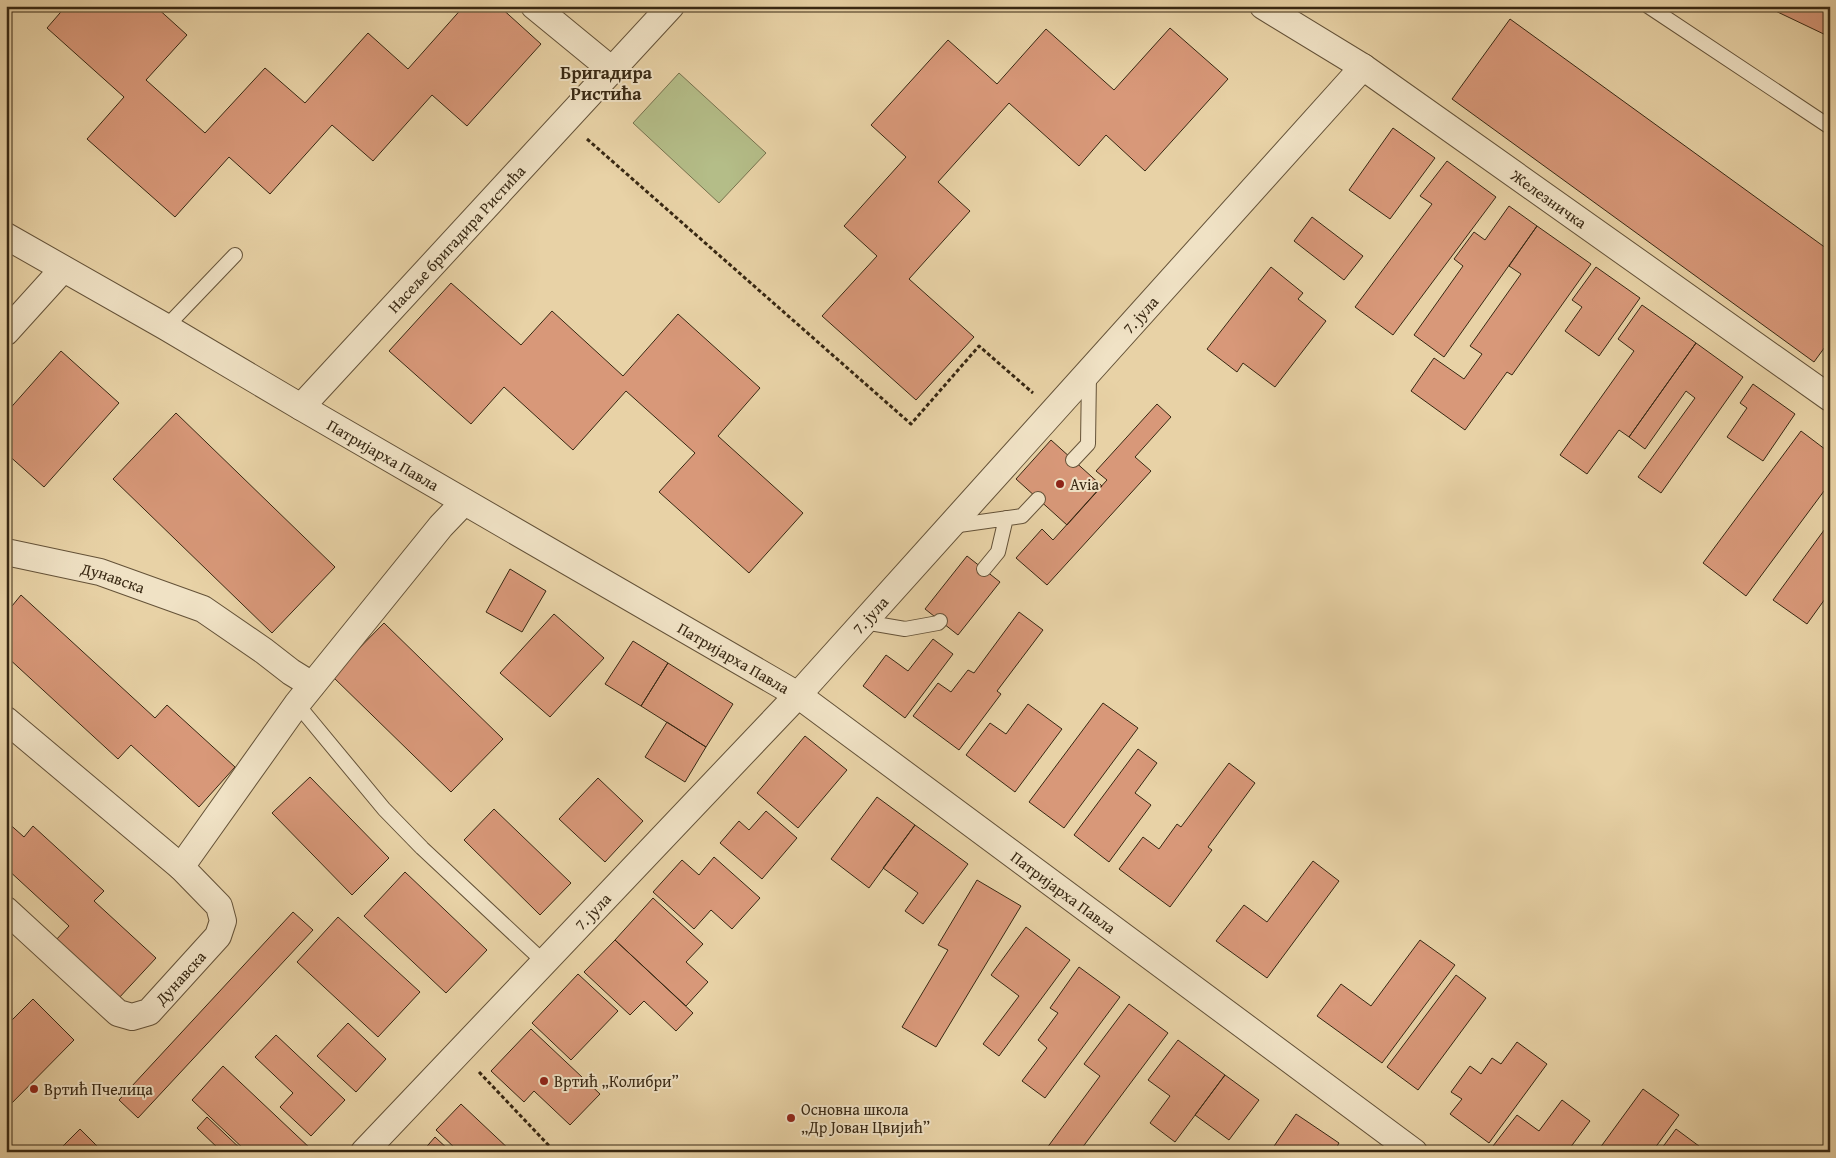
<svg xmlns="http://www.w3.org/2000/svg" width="1836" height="1158" viewBox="0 0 1836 1158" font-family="'Gentium Book Plus',serif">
<rect width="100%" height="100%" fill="#e8d2a6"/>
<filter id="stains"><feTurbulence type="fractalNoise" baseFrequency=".004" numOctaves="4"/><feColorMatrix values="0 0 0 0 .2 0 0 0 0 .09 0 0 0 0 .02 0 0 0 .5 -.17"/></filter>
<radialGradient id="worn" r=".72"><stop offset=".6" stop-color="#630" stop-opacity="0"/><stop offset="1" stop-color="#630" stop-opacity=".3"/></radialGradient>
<path fill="#b4bd88" stroke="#76724e" d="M679,73L766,153L719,203L633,123Z"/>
<path fill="#d89879" stroke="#382813" d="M66,6H155L187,35L146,80L205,133L265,68L305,103L368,33L408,69L464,6H499L541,44L467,126L432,95L373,161L332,125L270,194L229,157L175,217L87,139L124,97L47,28Z
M1765,6H1830V37Z
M1510,19L1830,251V340L1814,362L1452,99Z
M1170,28L1228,79L1145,171L1106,135L1079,166L1009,103L938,182L970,211L909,279L974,337L916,400L822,316L877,256L844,226L906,157L871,125L948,40L997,84L1046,29L1114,90Z
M1393,128L1435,158L1390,219L1349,190Z
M1447,161L1496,197L1393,335L1355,307L1432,204L1420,196Z
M1509,206L1537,226L1444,357L1414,335L1463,266L1454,259L1474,232L1485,240Z
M1312,217L1363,256L1344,280L1294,241Z
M1537,226L1591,264L1512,375L1507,372L1465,430L1411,391L1434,358L1464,379L1482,354L1470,346L1521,274L1509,266Z
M1271,267L1303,293L1298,299L1326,321L1275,387L1243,363L1237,372L1207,349Z
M1596,267L1640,298L1599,356L1565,331L1582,307L1572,300Z
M451,283L521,345L552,311L623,376L678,314L760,388L718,436L803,513L749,573L659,492L695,453L626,391L573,450L504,387L471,424L389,351Z
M1642,305L1696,343L1629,437L1619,430L1587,474L1560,455L1634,351L1618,339Z
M1696,343L1743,377L1661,493L1638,477L1695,398L1686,391L1645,449L1629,437Z
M61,351L119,403L44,487L6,453V413Z
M1753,384L1795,414L1763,461L1727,437L1747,408L1740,403Z
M1157,404L1171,417L1135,457L1151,471L1047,585L1016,558L1042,529L1053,540L1107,480L1096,471Z
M176,413L335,567L272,633L113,479Z
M1801,431L1830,453V483L1746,596L1703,563Z
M1051,440L1102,486L1067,525L1016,479Z
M1830,522V592L1807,624L1773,600Z
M967,556L1000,582L958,635L925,609Z
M510,569L546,591L522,632L486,612Z
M21,595L155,718L167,705L235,767L199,807L131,745L118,759L6,656V601L12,606Z
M1019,612L1043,630L997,691L1001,694L959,750L913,716L938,683L951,692L968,670L974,673Z
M554,614L604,658L550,717L500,673Z
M384,623L503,739L451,792L332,676Z
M933,639L953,654L905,718L863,686L886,655L908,671Z
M633,641L668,663L641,706L605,684Z
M668,663L733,704L706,747L641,706Z
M1103,703L1138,728L1064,828L1029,802Z
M1028,704L1062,729L1015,792L966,755L990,723L1006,734Z
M667,722L706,747L685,782L645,757Z
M805,736L847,770L798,828L757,793Z
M1138,749L1157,763L1135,793L1151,805L1109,862L1074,835Z
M1229,763L1255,783L1208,847L1212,850L1170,907L1119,869L1143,837L1159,849L1177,824L1181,827Z
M310,777L389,858L352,895L272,813Z
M598,778L643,821L605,862L559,819Z
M877,797L915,825L869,888L831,859Z
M494,809L571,883L540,915L464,840Z
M766,811L797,838L762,879L720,843L739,821L749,830Z
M6,821L24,837L33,826L104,891L94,901L156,958L118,999L55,941L69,926L6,868Z
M915,825L968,864L923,924L905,911L918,893L883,868Z
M714,857L760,898L732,929L711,910L694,929L653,892L682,860L699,875Z
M1313,861L1339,881L1267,978L1216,941L1244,905L1267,922Z
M405,872L487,950L446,993L364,916Z
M977,880L1021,906L936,1047L902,1027L948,950L938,945Z
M653,898L703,944L686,962L708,982L686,1006L615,940Z
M293,912L313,930L138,1118L119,1100Z
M338,917L420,992L378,1037L297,962Z
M1026,927L1070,960L999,1056L983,1044L1019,996L991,975Z
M615,940L693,1013L676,1031L644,1001L630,1015L584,972Z
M1420,940L1455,965L1382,1063L1317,1016L1341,984L1371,1006Z
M1079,967L1120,997L1045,1098L1022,1081L1047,1048L1038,1040L1058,1013L1050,1008Z
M578,974L618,1011L571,1060L532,1023Z
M1456,975L1486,998L1418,1090L1387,1067Z
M33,999L74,1040L6,1109V1026Z
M1129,1004L1168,1033L1079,1152H1044L1100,1076L1084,1064Z
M348,1023L386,1059L356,1092L317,1056Z
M531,1029L600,1094L570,1125L534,1091L524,1102L491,1071Z
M276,1035L345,1100L311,1136L280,1107L293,1093L255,1057Z
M1178,1040L1225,1075L1175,1142L1150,1123L1170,1096L1148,1080Z
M1517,1042L1547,1064L1489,1143L1450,1114L1462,1099L1451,1092L1470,1066L1481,1074L1492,1058L1501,1064Z
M223,1066L312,1150L310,1152H247L192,1100Z
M1225,1075L1259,1100L1229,1140L1195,1115Z
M1643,1089L1679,1115L1652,1152H1597Z
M1562,1100L1590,1121L1567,1152H1501L1493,1146L1517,1115L1539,1131Z
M461,1104L512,1152H459L436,1130Z
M1296,1114L1339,1143L1334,1152H1270Z
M207,1117L244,1152H222L197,1128Z
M80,1129L103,1152H57Z
M1676,1129L1707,1152H1659Z
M435,1137L451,1152H422Z"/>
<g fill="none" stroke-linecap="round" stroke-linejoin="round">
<g stroke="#645238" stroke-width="16">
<path id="lane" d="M1648,6L1830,127
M166,327L235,255
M1073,460L1088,444L1089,374
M952,526L1022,516L1038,499
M984,569L998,552L1006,518
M864,622L905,629L938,623L940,621
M297,704L384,809L422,848L544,962"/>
</g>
<g stroke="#645238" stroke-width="28">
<g id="street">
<path d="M534,6L612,70"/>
<path id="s1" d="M1263,6L1363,67L1830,398"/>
<path id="s2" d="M6,236L166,327L301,407L798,695L1414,1152"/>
<path d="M6,332L63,269"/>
<path id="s3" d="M301,407L671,6"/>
<path id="s4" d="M6,552L100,572L203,609L264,651L291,672L312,685"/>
<path d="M6,720L181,867"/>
<path id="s5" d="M6,910L118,1013L132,1017L149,1012L218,936L223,921L219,906L181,867L297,704L441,526L464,502"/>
<path id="s6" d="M364,1152L798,695L1363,67"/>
</g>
</g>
<path stroke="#382813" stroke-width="3" stroke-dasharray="4 2.5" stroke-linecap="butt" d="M587,139L911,424L979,346L1033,393
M479,1072L555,1152"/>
<use href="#lane" stroke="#f0e2c5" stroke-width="14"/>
<use href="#street" stroke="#f0e2c5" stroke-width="26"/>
</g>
<g fill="#8f2418" stroke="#f0e2c5" stroke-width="2">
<circle cx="1060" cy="484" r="5"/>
<circle cx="544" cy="1081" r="5"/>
<circle cx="34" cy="1089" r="5"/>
<circle cx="791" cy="1118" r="5"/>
</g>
<g text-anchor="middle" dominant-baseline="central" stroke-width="4" stroke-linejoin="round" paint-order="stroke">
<g font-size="16" fill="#382813" stroke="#f0e2c5">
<text stroke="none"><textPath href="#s1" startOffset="345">Железничка</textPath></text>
<text stroke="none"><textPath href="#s3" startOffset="229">Насеље бригадира Ристића</textPath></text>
<text stroke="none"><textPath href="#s6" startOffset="1142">7. јула</textPath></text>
<text stroke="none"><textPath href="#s2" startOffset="436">Патријарха Павла</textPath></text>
<text stroke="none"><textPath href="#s4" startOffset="110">Дунавска</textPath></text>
<text stroke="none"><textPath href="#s6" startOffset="738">7. јула</textPath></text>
<text stroke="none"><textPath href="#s2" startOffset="841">Патријарха Павла</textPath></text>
<text stroke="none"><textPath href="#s2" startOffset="1246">Патријарха Павла</textPath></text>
<text stroke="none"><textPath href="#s6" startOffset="332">7. јула</textPath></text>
<text stroke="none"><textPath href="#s5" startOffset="231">Дунавска</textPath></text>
</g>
<g font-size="16" fill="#382813" stroke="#f0e2c5" text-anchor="start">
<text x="1070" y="484">Avia</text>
<text x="554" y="1081">Вртић „Колибри”</text>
<text x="44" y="1089">Вртић Пчелица</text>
<text x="801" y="1109">Основна школа<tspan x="801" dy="18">„Др Јован Цвијић”</tspan></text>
</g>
<g font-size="18" font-weight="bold" fill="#382813" stroke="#f0e2c5">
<text x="606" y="72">Бригадира<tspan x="606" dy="21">Ристића</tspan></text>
</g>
</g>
<rect width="1836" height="1158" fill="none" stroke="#e8d2a6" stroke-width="25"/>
<rect x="8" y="8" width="1821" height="1143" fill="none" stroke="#382813" stroke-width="2.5"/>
<rect x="12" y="12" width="1811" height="1133" fill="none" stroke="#382813"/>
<rect width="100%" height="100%" filter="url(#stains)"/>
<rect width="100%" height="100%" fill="url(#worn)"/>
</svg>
